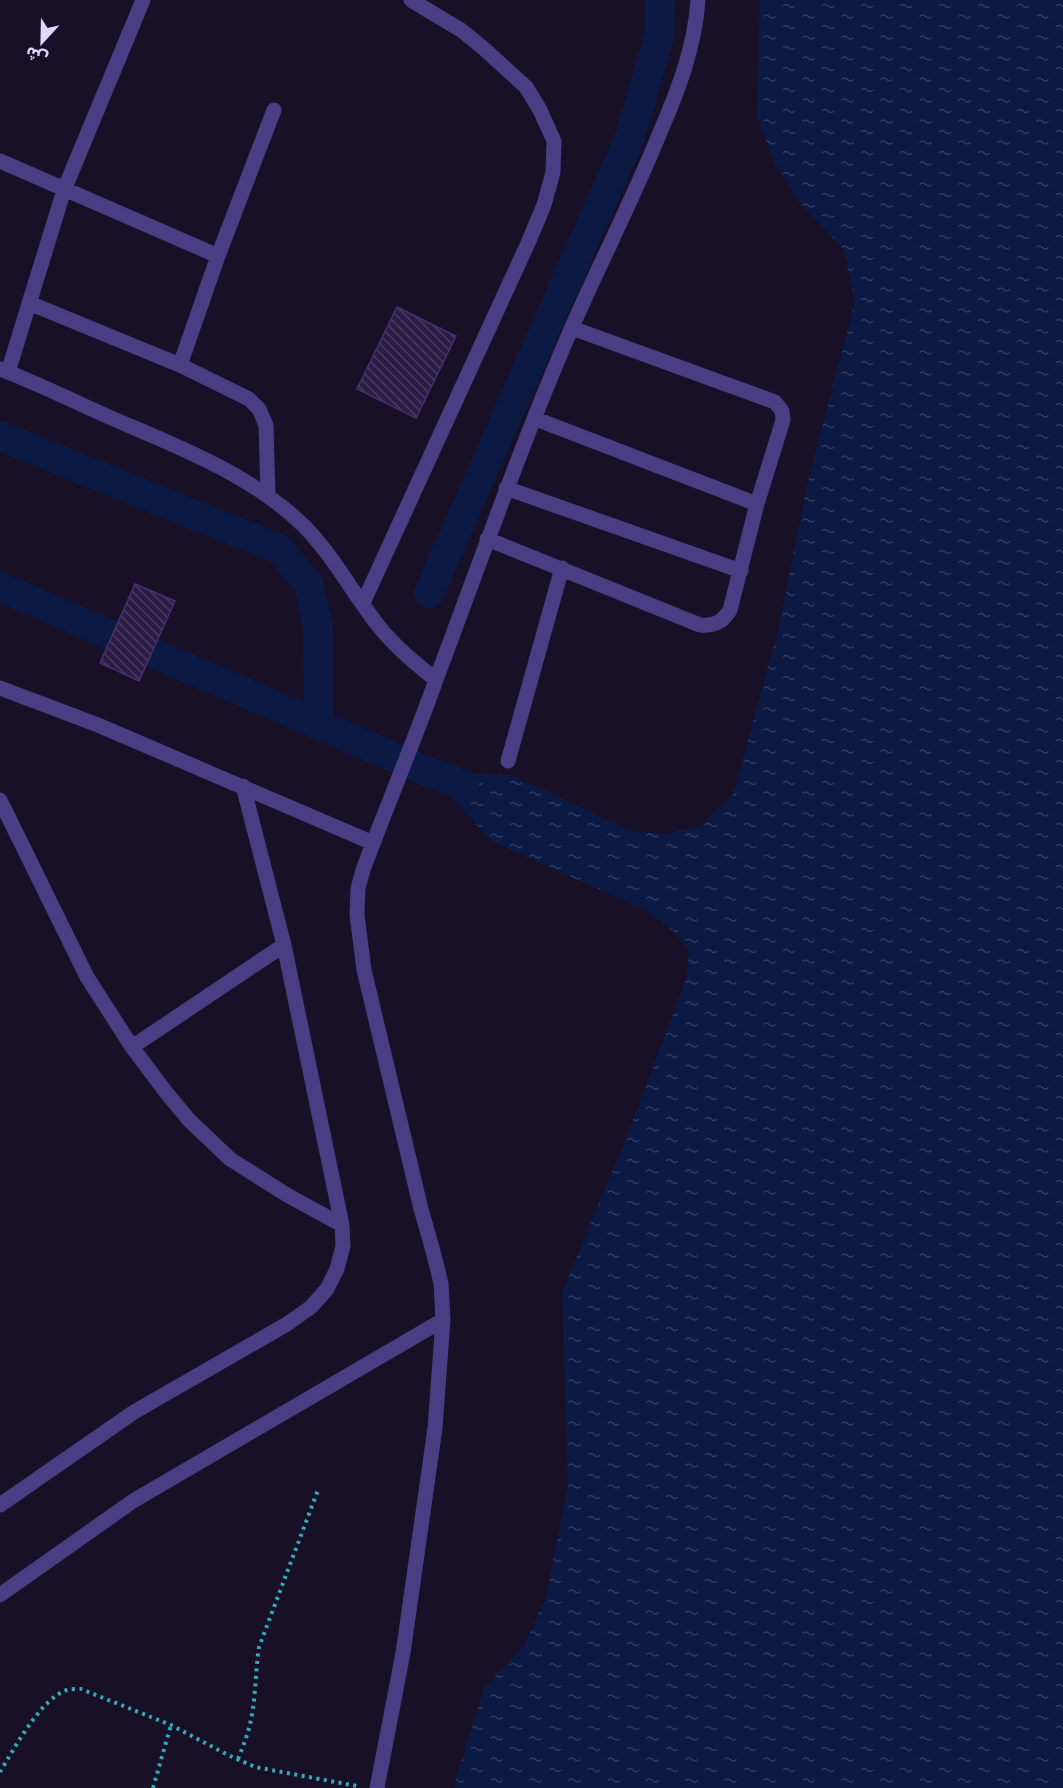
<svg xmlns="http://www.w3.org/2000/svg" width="1063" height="1788" viewBox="0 0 1063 1788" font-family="'Golos Text','Noto Sans Arabic',sans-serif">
<defs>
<pattern id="water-ripples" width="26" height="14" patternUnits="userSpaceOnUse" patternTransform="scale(1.5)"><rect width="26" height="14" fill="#0c1943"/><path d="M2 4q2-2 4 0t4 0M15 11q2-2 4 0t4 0" fill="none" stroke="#2f3a5f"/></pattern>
<pattern id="building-back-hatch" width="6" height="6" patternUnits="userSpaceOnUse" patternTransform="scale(1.5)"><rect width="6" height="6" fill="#2b1d46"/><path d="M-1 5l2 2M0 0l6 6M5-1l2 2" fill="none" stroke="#493d62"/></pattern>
</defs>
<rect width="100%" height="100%" fill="#171026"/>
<path fill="url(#water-ripples)" d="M760,0H1063V1788H455L457,1775L484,1688L525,1644L546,1598L568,1483L562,1293L630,1128L686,979L689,953L677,934L646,910L493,842L426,771L512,775L631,831L667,834L701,825L733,795L777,635L808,481L855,302L844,250L800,203L773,160L757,115Z"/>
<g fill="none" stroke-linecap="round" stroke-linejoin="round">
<path stroke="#0c1943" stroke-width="30" d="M0,436L279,549L309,585L318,628L319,725
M0,587L426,771L464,785
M429,593L630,137L659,36L660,0"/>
</g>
<path fill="url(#building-back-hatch)" stroke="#463071" stroke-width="1.5" d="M397,307L456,336L416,418L357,389Z
M135,584L175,601L139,681L100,663Z"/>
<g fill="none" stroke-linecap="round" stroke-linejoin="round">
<path stroke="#34aab4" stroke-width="4" stroke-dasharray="3 4.5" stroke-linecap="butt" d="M238,1759C242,1749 246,1739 249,1728C256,1703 255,1673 259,1647L318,1490
M0,1772C14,1749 41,1698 67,1690C71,1689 77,1689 81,1689L171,1725L228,1755L255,1767L357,1786
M153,1788L171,1725"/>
<path stroke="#493d83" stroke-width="15" d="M0,161L218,256
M29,303L180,365L249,399L259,409L266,425L268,495
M180,365L218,256L274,110
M0,369C37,383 73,401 109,417C176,446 249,473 303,525C332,554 352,592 377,624C394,646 415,663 436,680
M8,372L64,190L143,0
M536,419L757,504
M506,488L741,571
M487,539L700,625C714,626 722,623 730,610L757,504L783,420L782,411L775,402L572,328
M363,603L528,243L544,205L553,172L554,141L540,110L526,87L482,47L461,30L411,0
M0,688L98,725L373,843
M508,761L562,568
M0,800L87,977L132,1047L165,1091L189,1120L230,1159L287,1195L342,1225
M132,1047L284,945
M0,1505L134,1412L287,1324L311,1307L327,1289L337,1269L343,1246L342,1225L284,945L243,786
M0,1595L133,1501L443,1320
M377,1788L403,1653L435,1428L443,1320L441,1283L433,1251L421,1209L364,970L357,915L358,888L363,870C387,805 414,742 437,677C481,560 522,442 572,327C601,261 634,197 661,130C679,88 695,46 698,0"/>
</g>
<g transform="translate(42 42) rotate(202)" stroke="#171026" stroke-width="4.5" paint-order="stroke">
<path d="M0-4.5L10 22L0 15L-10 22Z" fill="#e0d7fd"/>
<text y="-9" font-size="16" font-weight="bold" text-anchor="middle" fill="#e0d7fd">ش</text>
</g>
</svg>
